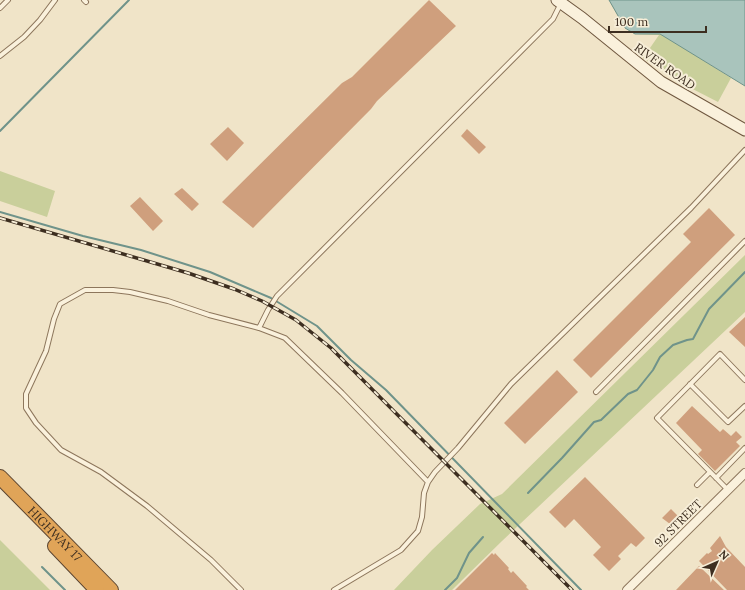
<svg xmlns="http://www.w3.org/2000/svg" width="745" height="590" viewBox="0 0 745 590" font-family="Lora,serif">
<rect width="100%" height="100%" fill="#f0e4c8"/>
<path fill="#c9cf9b" d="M609,0L731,78L718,102L679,82L643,58L659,35L635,34L625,28Z
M0,171L55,191L47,217L0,201Z
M745,255V312L502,541L452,590H394L432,550L480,504L502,494Z
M0,540L50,590H0Z"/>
<path fill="#a9c4bc" stroke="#6f938a" d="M609,0H745V86L660,34H635L625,28Z"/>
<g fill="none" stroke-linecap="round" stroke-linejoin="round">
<path stroke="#6f938a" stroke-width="2" d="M0,131L129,0
M0,212L83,236L141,250L210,272L271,298L317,326L351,360L386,390L581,590
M528,493L562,458L594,422L601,420L628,394L637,390L653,370L660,357L673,345L687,340L693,339L709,309L745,272
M42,567L65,590
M445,590L457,578L469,553L483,537"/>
</g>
<path fill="#cf9f7d" d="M429,0L456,26L377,101L371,109L253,228L222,202L342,83L352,77Z
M228,127L244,143L227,161L210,144Z
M467,129L486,147L479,154L461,136Z
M182,188L199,204L192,211L174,194Z
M140,197L163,221L153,231L130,206Z
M709,208L735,235L591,378L573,360L691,242L683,234Z
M745,317V347L729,332Z
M557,370L578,392L525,444L504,423Z
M692,406L720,432L723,429L731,436L736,431L742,437L736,442L740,446L715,471L698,454L702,450L676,423Z
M585,477L645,538L636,547L631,543L618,556L621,559L609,571L593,555L601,547L574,519L565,528L549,512Z
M671,509L678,516L670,524L662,518Z
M720,536L726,547L745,567V590H727L699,561L707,553L708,554L712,551L710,548Z
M492,553L494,555L495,553L509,568L508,569L511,573L513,571L527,586L526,587L529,590H455Z
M699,566L724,590H676Z"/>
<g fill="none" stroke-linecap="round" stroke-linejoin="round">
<g stroke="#8d765c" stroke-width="6">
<path id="service" d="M84,0L86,2
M0,8L8,0
M0,56L24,37L40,20L55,0
M259,328L285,338L342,393L428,482
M690,384L728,422L745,406
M596,392L745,241
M716,478L745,448
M697,485L710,472
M728,490L657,418L720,354L745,380
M241,590L211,560L147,506L101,472L61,450L36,423L26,408V394L46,351L54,319L60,304L85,290H113L130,292L168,301L209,315L259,328L268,310L277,296L553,19L561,3
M334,590L401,550L418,531L422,517L424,493L428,482L435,472L458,448L511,384L691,208L745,150"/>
</g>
<g stroke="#8d765c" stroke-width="10">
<path id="minor" d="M627,590L745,473"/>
</g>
<g stroke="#6f573f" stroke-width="13">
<path id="secondary" d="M557,0L582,18L661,82L745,130"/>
</g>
<g stroke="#5b4430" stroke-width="16">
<g id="motorway">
<path id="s1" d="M0,477L111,590"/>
<path d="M55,546L97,590"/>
</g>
</g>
<use href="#service" stroke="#faf1dc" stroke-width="4"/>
<use href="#minor" stroke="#faf1dc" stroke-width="8"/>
<use href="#secondary" stroke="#faf1dc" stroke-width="11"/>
<use href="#motorway" stroke="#e0a458" stroke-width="14"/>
<g stroke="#3d2e20" stroke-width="3.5">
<path id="rail" d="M0,218L188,273L234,289L262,301L296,320L331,348L572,590"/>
</g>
<use href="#rail" stroke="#f7eed8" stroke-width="2" stroke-dasharray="6" stroke-linecap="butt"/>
</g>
<g text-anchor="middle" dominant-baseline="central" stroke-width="4" stroke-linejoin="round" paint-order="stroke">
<g font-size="12" fill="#3d2e20" stroke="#f7eed8">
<text transform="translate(665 66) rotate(35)">RIVER ROAD</text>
<text transform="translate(678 523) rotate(-45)">92 STREET</text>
<text stroke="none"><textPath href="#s1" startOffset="79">HIGHWAY 17</textPath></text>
</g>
</g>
<g transform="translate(717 562) rotate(45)" stroke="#f7eed8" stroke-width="3" paint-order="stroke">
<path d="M0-3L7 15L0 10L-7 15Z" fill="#3d2e20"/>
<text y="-6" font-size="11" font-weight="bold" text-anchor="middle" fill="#3d2e20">N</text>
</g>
<path d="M609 26v6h97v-6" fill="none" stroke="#3d2e20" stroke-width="2"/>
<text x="615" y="26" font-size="12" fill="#3d2e20" stroke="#f7eed8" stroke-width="3" paint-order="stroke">100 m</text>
</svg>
